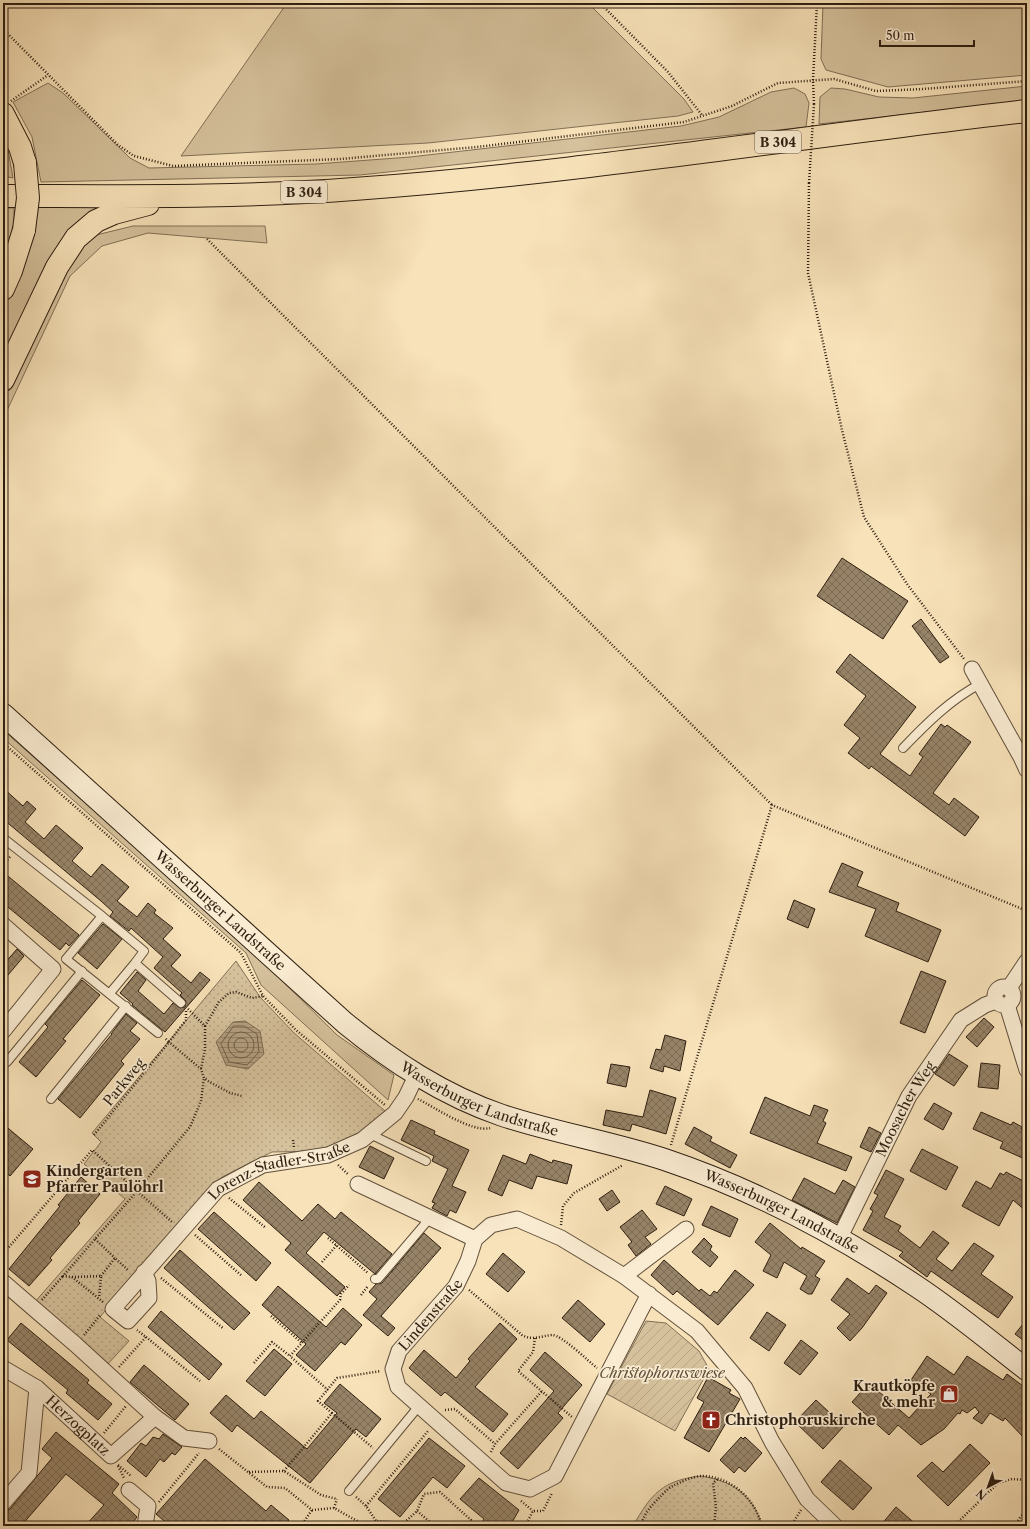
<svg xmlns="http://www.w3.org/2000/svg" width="1030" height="1529" viewBox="0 0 1030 1529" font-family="'Libre Caslon Text',serif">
<defs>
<pattern id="park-dots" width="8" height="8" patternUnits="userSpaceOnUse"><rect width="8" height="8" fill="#d5c19c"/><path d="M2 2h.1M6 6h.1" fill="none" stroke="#b7a585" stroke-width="1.8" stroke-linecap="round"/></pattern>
<pattern id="garden-furrows" width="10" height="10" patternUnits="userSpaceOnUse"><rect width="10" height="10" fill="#d5c19c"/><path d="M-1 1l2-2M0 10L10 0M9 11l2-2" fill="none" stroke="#b7a585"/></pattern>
<pattern id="water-rules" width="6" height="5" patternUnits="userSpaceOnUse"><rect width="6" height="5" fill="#b39f80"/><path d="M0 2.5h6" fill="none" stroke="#928167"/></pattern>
<pattern id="building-cross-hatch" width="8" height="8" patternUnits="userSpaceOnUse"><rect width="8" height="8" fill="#978468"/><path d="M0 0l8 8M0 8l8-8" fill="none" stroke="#7c6b54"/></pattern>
</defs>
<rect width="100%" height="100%" fill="#f8e2b9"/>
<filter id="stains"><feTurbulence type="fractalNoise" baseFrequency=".005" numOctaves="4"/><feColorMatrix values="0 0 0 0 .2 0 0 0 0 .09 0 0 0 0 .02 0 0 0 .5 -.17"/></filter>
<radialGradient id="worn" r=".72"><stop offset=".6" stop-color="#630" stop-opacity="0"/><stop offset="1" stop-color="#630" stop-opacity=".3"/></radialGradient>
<path fill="#d5c19c" stroke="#817056" d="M287,3H588L684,99L693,112L678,116L428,143L181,156Z
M823,3H1027V75L888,87L826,70L821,59Z
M48,83L63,93L130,158L149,168L316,164L410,157L681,126L719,117L771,92L794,88L805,94L809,103L806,127L360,175L41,182L32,137L13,102Z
M1027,86V101L819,124L820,97L831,88L845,89L879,97L913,98Z
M3,137L7,144L13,178L3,176Z
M39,204H112L86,215L68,230L53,253L3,360V301L15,280L32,232Z
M3,208H14V235L3,271Z
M133,226H265L267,243L148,233L102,246L70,276L3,419V389L65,259L92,236Z
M3,730L248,947L337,1035L394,1075L388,1100L261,985L246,953L3,738Z"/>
<path fill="url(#park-dots)" stroke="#817056" d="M236,961L260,997L294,1033L385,1111L360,1132L322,1151L272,1152L222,1177L196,1202L100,1317L129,1341L106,1366L34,1303L125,1199L84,1164L101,1142L92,1133Z
M701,1476C732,1481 753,1494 762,1526H633C651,1494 663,1480 701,1476Z"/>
<path fill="url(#garden-furrows)" stroke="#817056" d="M646,1321L666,1323L699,1351L709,1369L675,1431L607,1394Z"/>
<path fill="url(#water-rules)" stroke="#7d6b53" d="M245,1021L260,1031L264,1054L248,1069L226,1065L216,1042L233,1022Z"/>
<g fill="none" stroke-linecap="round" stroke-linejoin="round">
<path stroke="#705e48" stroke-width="1" d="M234,1026H244L257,1034L259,1052L247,1065L229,1062L221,1044Z
M228 1045a13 13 0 1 1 26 0a13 13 0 1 1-26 0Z
M234 1045a7 7 0 1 1 14 0a7 7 0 1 1-14 0Z"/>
</g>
<path fill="url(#building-cross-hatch)" stroke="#2d1e10" d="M842,558L908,601L883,639L817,596Z
M921,619L949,657L940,663L912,626Z
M850,654L916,707L880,754L910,776L923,757L919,754L941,724L945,727L947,725L971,742L933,793L949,805L954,798L979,817L965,836L871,766L869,769L848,753L860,738L844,725L866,696L836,672Z
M3,788L23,806L27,801L36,809L25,822L44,839L56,825L83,848L72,861L91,877L102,864L129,887L117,901L137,917L148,903L156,910L154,913L173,928L163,939L181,955L171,966L191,983L200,972L210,980L165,1032L132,1005L133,1004L120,993L137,972L146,980L138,991L164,1014L173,1003L180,1008L185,1007L186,1001L180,995L182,993L154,968L163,957L131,928L129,931L110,916L113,912L101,901L3,819Z
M842,863L863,872L857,886L899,903L896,911L941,930L928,962L865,936L876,909L829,892Z
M3,872L79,935L69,946L66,943L60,950L3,903Z
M794,900L815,909L808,928L787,919Z
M103,924L122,939L97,969L78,953Z
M17,949L24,956L3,981V965Z
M921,971L946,981L925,1033L900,1023Z
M82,980L100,995L63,1039L66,1041L36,1077L19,1062L48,1027L45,1024Z
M126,1014L137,1023L130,1031L140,1039L121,1061L124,1064L80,1118L58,1099L112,1034H111Z
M984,1018L994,1027L977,1047L966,1037Z
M665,1035L686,1041L680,1071L664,1066L663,1072L650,1068L656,1049L661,1050Z
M949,1054L968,1066L954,1086L935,1074Z
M981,1063L1000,1065L998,1089L978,1087Z
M611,1064L630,1067L626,1087L607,1083Z
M650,1090L676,1098L666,1134L632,1124L630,1131L603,1125L606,1110L643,1117Z
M765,1097L810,1116L814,1105L828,1110L823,1121L826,1123L817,1143L852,1157L846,1171L750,1133Z
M934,1103L952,1113L943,1130L924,1119Z
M981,1112L1011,1125L1013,1122L1022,1127L1021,1129L1027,1131V1160L1000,1148L1003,1142L973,1129Z
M411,1120L435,1131L434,1134L469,1150L452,1186L466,1192L456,1213L450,1210L447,1216L432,1208L435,1203L432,1202L448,1169L432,1161L434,1156L401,1140Z
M3,1124L33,1149L10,1176L3,1170Z
M694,1127L712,1137L710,1141L737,1155L730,1168L685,1144Z
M869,1127L881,1133L871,1152L860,1147Z
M370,1146L394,1158L384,1179L359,1167Z
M922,1149L958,1167L946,1190L910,1171Z
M530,1154L552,1163L553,1160L572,1165L567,1184L537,1176L532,1189L509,1180L502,1196L488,1190L503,1155L526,1164Z
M886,1170L904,1179L884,1217L901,1226L898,1231L920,1248L933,1231L949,1243L936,1259L952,1271L974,1243L994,1256L981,1274L1013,1297L998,1318L931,1271L927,1277L899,1256L903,1252L863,1230L873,1211L870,1209L878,1195L874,1193Z
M1006,1172L1027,1183V1212L1013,1200L999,1226L962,1206L976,1181L991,1189L1000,1173L1004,1175Z
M81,1177L100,1194L78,1221L80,1223L50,1258L52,1260L29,1286L9,1269L60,1206L58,1205Z
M804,1178L835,1194L843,1180L855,1187L837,1223L792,1200Z
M259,1182L302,1221L318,1204L335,1219L341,1212L392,1254L375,1274L324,1232L306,1253L345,1287L337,1296L285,1250L291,1243L243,1200Z
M665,1186L692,1199L684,1216L656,1204Z
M612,1190L620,1202L607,1211L599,1199Z
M711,1206L738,1219L730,1237L702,1225Z
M642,1210L657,1229L645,1237L651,1244L636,1256L628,1245L632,1242L620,1227Z
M214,1212L271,1263L256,1281L198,1229Z
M770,1223L801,1249L802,1247L825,1261L815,1276L820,1279L812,1294H808L800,1289L807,1276L784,1262L777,1278L763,1271L771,1255L755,1242Z
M424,1233L441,1248L381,1316L395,1328L388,1336L363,1315L377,1299L369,1292L376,1284L382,1283Z
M704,1238L712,1246L710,1250L718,1257L710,1267L692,1252Z
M180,1250L250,1313L234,1330L164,1268Z
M503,1253L525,1272L508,1292L486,1274Z
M664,1260L699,1291L701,1289L710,1296L714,1291L717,1293L735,1270L754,1285L718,1325L677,1291L673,1295L651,1275Z
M847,1278L869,1294L876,1285L887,1293L862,1328L850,1341L837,1328L850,1314L831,1300Z
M278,1286L326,1327L343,1308L362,1325L345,1345L341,1342L315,1371L296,1355L306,1344L262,1305Z
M578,1300L605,1324L590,1342L562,1318Z
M161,1311L222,1364L209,1380L148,1327Z
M767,1312L786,1325L769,1351L750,1338Z
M1027,1319V1343L1015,1334Z
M21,1323L89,1380L87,1383L112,1404L98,1420L66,1393L68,1390L7,1340Z
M500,1323L517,1339L475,1387L508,1414L493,1432L445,1392L441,1396L409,1368L424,1350L456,1378L470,1361L468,1359Z
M801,1340L818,1353L800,1375L784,1363Z
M274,1349L292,1364L265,1396L246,1381Z
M545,1352L582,1385L558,1413L563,1418L518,1469L500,1453L554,1391L530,1370Z
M927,1356L954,1375L967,1356L1003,1380L1007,1374L1027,1389V1441L1005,1418L1003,1421L990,1413L982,1424L973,1418L979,1412L975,1407L967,1413L962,1410L960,1414L958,1413L944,1429L921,1445L898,1425L889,1435L852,1402L869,1383L909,1418L931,1394L911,1380Z
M144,1365L189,1404L175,1420L130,1382Z
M708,1377L731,1390L729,1393L740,1399L709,1452L684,1438L704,1402L697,1398Z
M340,1384L381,1419L366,1437L356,1429L310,1483L237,1425L232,1432L210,1413L226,1395L254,1419L261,1411L307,1449L337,1413L324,1403Z
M816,1400L844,1426L823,1449L795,1422Z
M56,1432L119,1484L112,1493L137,1517L130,1526H85L104,1505L66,1474L21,1526H3V1512L10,1509L52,1458L42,1449Z
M163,1434L182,1447L175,1455L172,1453L164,1462L160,1459L146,1477L127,1461L141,1443L146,1446L153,1437L159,1439Z
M741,1437L743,1439L745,1437L762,1453L745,1472L739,1467L734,1473L720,1460Z
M429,1438L465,1466L447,1488L433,1477L400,1517L378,1499Z
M970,1444L990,1463L948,1506L917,1476L932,1462L943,1472Z
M205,1459L266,1511L271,1505L289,1520L284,1526H170L156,1514Z
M840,1460L872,1488L853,1510L821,1482Z
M479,1478L519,1510L510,1526H480L484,1519L460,1499Z
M896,1507L918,1526H880Z"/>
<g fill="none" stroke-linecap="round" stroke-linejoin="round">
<g stroke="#604f3a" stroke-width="10">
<path id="lane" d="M903,748C927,723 950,700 980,684
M3,838L102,916
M110,993L135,963
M158,1033L66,959L102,916L144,951L135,963L181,1003
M7,1062L82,971
M51,1099L126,1006
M372,1133L376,1137L426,1161
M375,1279H378L430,1218
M349,1491L419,1406"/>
</g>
<g stroke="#604f3a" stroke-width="17">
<g id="street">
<path d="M972,669L1021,757L1027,770"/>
<path d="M3,925L53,969L3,1031"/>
<circle cx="1004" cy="996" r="9"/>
<path d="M1009,988L1027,961"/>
<path d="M1007,1005L1027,1070"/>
<path d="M358,1184L475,1239"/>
<path id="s1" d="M839,1239L909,1096L961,1020L985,1005L996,1001"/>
<path id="s2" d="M144,1272L148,1281L149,1298L128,1321L113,1309L218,1189L263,1165L328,1155L362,1140L395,1113L406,1097L416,1076"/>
<path d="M624,1276L686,1229"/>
<path d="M3,1282L75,1344L155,1417L184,1438L209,1441"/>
<path id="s3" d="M649,1294L555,1476L530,1489L506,1483L398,1387L393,1369L399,1351L456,1286L468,1261L475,1239L491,1225L517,1219L561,1238L624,1276L697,1331L745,1388L772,1442L807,1499L835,1526"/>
<path id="s4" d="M3,1368L37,1388L111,1456L155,1417"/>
<path d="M129,1490L148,1506L145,1526"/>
<path d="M3,1503L29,1473L37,1388"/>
</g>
</g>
<g stroke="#2d1e10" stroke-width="23">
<g id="secondary">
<path id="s5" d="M3,714L345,1023C393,1062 443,1095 501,1115C555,1133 612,1142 666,1160C755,1190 838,1234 916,1286C954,1311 991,1342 1027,1370"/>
</g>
</g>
<g stroke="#2d1e10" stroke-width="24">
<path id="highway" d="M3,114L20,147L25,163
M3,196C120,196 237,198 354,189C580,173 803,136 1027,111
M3,289L11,271L24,230
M3,380L57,267L76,238L96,221L114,213L148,204"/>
</g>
<path stroke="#2d1e10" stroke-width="2.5" stroke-dasharray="1 2" stroke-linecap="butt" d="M600,3L668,72L702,115
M3,29L118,145L134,156L173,166L340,159L477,147L684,122L732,106L778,83L834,79L876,91L923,89L1027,81
M11,101L48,75
M814,104L813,80L817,3
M809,183L808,273L842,430L864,517L907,584L964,659
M207,239L772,805
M3,743L241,953L263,996L296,1030L385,1105
M3,864L11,856
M188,1009L205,1026V1049L201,1069
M186,1011V1020L169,1042L201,1069L204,1078L208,1081L230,1093L242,1096
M205,1026L219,1002L229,993L236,992L252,998L263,996
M418,1099C434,1107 472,1133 490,1128
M94,1135L169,1042L165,1038
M293,1140L294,1148
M671,1145L772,805L1027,911
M338,1165L349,1175
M229,1198L266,1228
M561,1225L563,1206L574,1193L623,1165
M195,1235L242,1276
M328,1238L368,1273
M95,1239L115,1258
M3,1254L92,1150L137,1191L190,1127L201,1101L204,1078
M322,1262L337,1245
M101,1276L115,1258L129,1271
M72,1277L101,1276L99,1298
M161,1278L224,1329
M469,1290L522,1335C533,1341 540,1336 552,1335C562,1335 588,1361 597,1368
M361,1295L368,1286
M42,1300L63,1276
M103,1302L72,1277L63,1276L137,1191L172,1222
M271,1316L302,1343
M84,1335L101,1314
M146,1337L200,1381
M535,1338L533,1352L518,1371L572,1417
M254,1363L272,1342L290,1356
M119,1367L146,1337L137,1330
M328,1390L290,1356L340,1300L341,1294L349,1285
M445,1410L455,1409L495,1444
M332,1413L318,1401L337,1378L381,1371
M104,1433L126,1406
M219,1449L267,1487L285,1488L312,1510L334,1508L366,1526
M491,1452L495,1444L542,1391
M118,1465L131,1476
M118,1466L124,1478
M284,1471L332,1413L373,1448
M249,1472L284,1471L321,1495L337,1499
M356,1497L366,1506L376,1521L404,1523L417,1511L424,1494L440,1492L471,1520L469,1526
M521,1501L533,1511
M159,1502L199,1453
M366,1506L428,1431
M334,1508L337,1499
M417,1511L430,1522L438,1526
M301,1526L312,1510
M525,1526L533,1511H543L552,1493
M641,1526C643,1515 651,1506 659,1498C663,1494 668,1488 673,1486C680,1482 694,1476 702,1476C732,1477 755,1499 762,1526
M714,1526L716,1507L713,1483L718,1479
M791,1526L801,1510
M954,1526L998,1483L1012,1479L1027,1480
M1015,1526L1021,1516L1027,1512"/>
<use href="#lane" stroke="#faecd2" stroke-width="8"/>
<use href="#street" stroke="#faecd2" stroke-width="15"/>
<use href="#secondary" stroke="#faecd2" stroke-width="21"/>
<use href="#highway" stroke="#f8e2b9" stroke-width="22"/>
<g stroke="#2d1e10" stroke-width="24" stroke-linecap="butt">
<path id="highway-bridge" d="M24,230L28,198L25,163"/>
</g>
<path stroke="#2d1e10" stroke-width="2.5" stroke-dasharray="1 2" stroke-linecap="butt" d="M809,183L814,104"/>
<use href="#highway-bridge" stroke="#f8e2b9" stroke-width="22"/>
</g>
<defs>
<g id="school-square" transform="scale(1)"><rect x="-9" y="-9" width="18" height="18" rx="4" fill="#8f2418" stroke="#faecd2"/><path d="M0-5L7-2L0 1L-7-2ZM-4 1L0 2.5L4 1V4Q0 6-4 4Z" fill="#fff"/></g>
<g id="shop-square" transform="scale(1)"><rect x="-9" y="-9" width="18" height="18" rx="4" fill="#8f2418" stroke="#faecd2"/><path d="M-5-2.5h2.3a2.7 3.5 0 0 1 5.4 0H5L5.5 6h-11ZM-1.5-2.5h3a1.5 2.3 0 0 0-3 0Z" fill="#fff"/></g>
<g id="church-square" transform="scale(1)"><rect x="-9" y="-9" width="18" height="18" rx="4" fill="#8f2418" stroke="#faecd2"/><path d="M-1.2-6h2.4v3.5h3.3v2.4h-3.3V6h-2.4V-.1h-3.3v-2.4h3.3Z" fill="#fff"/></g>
</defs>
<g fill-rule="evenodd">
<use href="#school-square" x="32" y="1179"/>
<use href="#shop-square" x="949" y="1394"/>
<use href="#church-square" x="711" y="1420"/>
</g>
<g text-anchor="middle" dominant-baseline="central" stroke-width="3.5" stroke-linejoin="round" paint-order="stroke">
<g fill="#faecd2" stroke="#6a5c4a" stroke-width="1">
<rect x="755" y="131" width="46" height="22" rx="3"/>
<rect x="281" y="181" width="46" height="22" rx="3"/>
</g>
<g font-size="13" font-weight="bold" fill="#2d1e10">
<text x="778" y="142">B 304</text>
<text x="304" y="192">B 304</text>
</g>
<g font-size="14" fill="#2d1e10" stroke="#faecd2">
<text stroke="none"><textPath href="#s5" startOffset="293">Wasserburger Landstraße</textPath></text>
<text transform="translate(124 1082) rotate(-51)">Parkweg</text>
<text stroke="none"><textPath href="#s5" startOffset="617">Wasserburger Landstraße</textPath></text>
<text stroke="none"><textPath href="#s1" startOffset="146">Moosacher Weg</textPath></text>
<text stroke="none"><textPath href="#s2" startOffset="301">Lorenz-Stadler-Straße</textPath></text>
<text stroke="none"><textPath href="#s5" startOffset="941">Wasserburger Landstraße</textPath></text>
<text stroke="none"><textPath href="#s3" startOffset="488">Lindenstraße</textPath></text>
<text stroke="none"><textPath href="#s4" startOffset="95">Herzogplatz</textPath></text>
</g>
<g font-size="14" font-weight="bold" fill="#2d1e10" stroke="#faecd2" text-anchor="start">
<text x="46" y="1171">Kindergarten<tspan x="46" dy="16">Pfarrer Paulöhrl</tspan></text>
<text x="935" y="1386" text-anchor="end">Krautköpfe<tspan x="935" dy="16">&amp; mehr</tspan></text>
<text x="725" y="1420">Christophoruskirche</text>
</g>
<g font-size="14" font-style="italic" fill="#5f4f3a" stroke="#faecd2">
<text x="662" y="1373">Christophoruswiese</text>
</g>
</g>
<rect width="1030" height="1529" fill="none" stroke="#f8e2b9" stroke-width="16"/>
<rect x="4" y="4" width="1022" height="1521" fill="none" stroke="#2d1e10" stroke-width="2"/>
<rect x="8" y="8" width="1014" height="1513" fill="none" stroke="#2d1e10"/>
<g transform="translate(988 1487) rotate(221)" stroke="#faecd2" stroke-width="3" paint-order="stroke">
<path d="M0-3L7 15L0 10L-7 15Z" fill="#2d1e10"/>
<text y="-6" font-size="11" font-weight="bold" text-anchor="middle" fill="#2d1e10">N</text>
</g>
<path d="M880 40v6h94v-6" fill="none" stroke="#2d1e10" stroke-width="2"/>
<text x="886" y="40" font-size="12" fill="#2d1e10" stroke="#faecd2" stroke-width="3" paint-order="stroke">50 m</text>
<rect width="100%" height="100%" filter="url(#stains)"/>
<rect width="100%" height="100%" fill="url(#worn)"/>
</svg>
